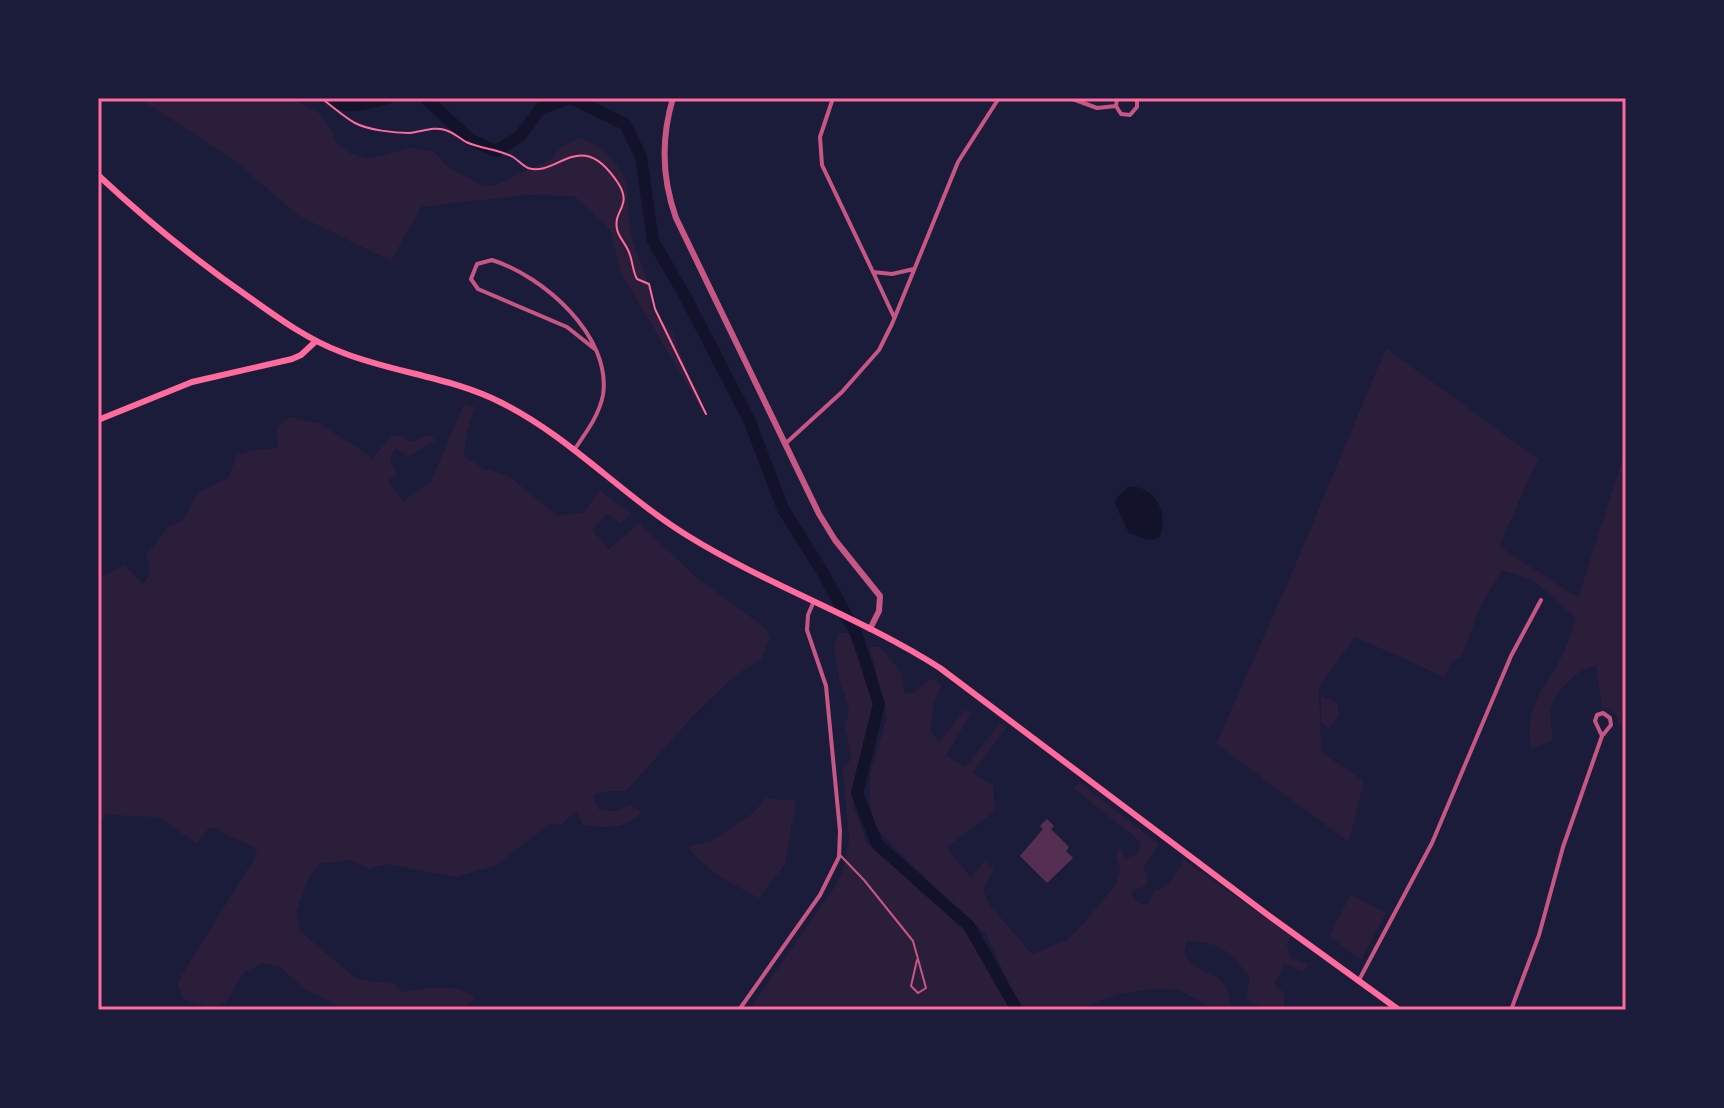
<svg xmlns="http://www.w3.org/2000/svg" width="1724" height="1108" viewBox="0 0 1724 1108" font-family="'Varela Round',sans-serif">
<rect width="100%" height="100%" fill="#1b1b3a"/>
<path fill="#2a1e3b" d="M139,98H290L319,113L332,131L337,144L350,153L366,158L386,155L408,148L433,151L448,167L479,184L494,186L551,159L561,147L579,138C595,143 614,156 622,173C631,190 626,211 630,229C635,257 653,280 651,308L673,333L702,410L621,273L610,229L574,196L524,195L421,207L391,261L299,216L235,161Z
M1386,348L1538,459L1499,546L1578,598L1626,449V719L1619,728C1618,715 1614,710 1602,707L1596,666C1579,667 1555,691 1551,708C1549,716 1552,731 1553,740L1531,749C1524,699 1548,688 1565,649C1570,639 1573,628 1576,618L1533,580L1502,570L1481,605L1462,656L1451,662L1444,679L1440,675L1355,637L1319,687L1321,752L1364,781L1349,842L1216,744L1294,568Z
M464,404L475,407L466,435L464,456L482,468L510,477L557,516L584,512L600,490L631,514L621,523L607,514L592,530L609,549L639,523L697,578L767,629L770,638L761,659L736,675L698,711L626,791H610L593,795L599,810L615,811L630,805L642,812C628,829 603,829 583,825L576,811L561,825L551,823L495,866L455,877L386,864L369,869L348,860L320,864L308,879L296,913L300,931L357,979L395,984L402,992C427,988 452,982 475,997L464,1010H346L306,990L280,967L263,963L243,973L226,1002L212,1008L184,1000L177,983L255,857L257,849L210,827L196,843L158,817L108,815L98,821V572L104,576L124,565L143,584C153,573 151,567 146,555L169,526L182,521L199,492L228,478L237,455L253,450L278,448L277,427L290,417L319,423L373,458L391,436L402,435L410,442L431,435L435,441L408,456L395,448L390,460L397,474L388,481L403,501L431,481Z
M839,633H849L876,704L853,805L867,844L904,859L900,863L979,935L1017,1010L1020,1008L986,934L942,896L876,828L869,802L870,774L887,717L870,647H880L901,672L905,693H913L932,678L942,686L933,704L931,732L939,742L965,710L971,713L946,756L965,767L1000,723L1007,727L972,773L993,785L995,811L947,847L971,878L984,861L994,869L983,889L989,904L1032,954L1067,940L1085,922L1116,884L1120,868L1115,855L1120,848L1126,858L1136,855L1141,842L1074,789L1079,782L1159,844L1143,869L1147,876L1146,886L1133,890L1131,894L1139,903L1147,905L1154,891L1167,886L1184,860L1291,936L1287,945L1291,958L1309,964L1303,972L1284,964L1275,984L1284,993V1010H1265L1247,999L1249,975C1228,951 1221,942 1187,941L1184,953C1205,987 1226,961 1232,1010C1206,1010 1200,999 1179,991C1157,983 1099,997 1080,1010H749L836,885L842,873L849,841L843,768L852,758L845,728L849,710L839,678L834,646Z
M1321,696L1338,703V716L1330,729L1321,723Z
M766,798L796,801L785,864L759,898C735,885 703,870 688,846L710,842L753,813Z
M1351,894L1386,913L1361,960L1329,936Z"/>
<path fill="#12122b" d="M1128,487C1155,484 1170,516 1159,538L1148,540L1129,533L1115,504L1117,498Z"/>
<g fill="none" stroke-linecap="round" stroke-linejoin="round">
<path stroke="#12122b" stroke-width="12" d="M330,98C346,112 370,102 388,98
M425,98L471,140L496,151L519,137L541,108L571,98L625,124L641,157L653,241L684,294L750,422L783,509L822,571L856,633L879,704L857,793L877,844L969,926L1017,1010"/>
</g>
<path fill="#542f53" d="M1047,819L1054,826L1051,829L1069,847L1066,851L1073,858L1047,883L1020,856L1043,829L1040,826Z"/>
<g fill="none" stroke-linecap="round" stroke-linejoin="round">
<path stroke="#ff6b9d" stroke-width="2" d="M321,98C332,106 344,117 355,123C368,130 395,133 409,133C422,132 433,126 445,130C453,132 459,138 466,142C481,149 499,149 513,157C518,160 522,165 528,168C558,178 580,125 618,183C633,206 613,210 617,229C618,236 625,243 628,250C633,260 632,270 637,279L649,284L655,309L706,414"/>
<path stroke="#c65784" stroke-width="2" d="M840,855L864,880L913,941L926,988L918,993L911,986L917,960"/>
<path stroke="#c65784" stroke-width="4" d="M833,98L820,137L822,165L873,272L892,274L914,269
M1070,98L1097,108L1116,106
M1116,106L1121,114L1130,115L1137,107V98
M1116,106L1117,98
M873,272L894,317
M785,444L842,392L879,350L892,324L958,162L999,98
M574,450C585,434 599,416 603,395C612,336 543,276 492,260L477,264L471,279L478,289L567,327L596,350
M1603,713L1610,718L1611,725L1602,736L1595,721L1597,715Z
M1359,980L1432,843L1511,656L1541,600
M739,1010L820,895L839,857L840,831L826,686L807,630L808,615L814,601
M1511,1010L1539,935L1563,847L1602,736"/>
<path stroke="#c65784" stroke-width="6" d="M673,98C661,138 662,179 676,218L819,514L835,540L880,596L879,611L870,629"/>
<path stroke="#ff6b9d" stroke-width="6" d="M98,175C147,221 198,262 253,300C281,320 309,340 341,352C393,373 452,377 502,403C570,437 623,496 688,536C769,586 860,617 940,668L1272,918L1399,1010
M98,420L192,382L292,359L301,355L316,341"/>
</g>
<rect width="1724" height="1108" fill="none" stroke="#1b1b3a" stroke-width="200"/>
<rect x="100" y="100" width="1524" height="908" fill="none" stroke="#ff6b9d" stroke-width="3"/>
</svg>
